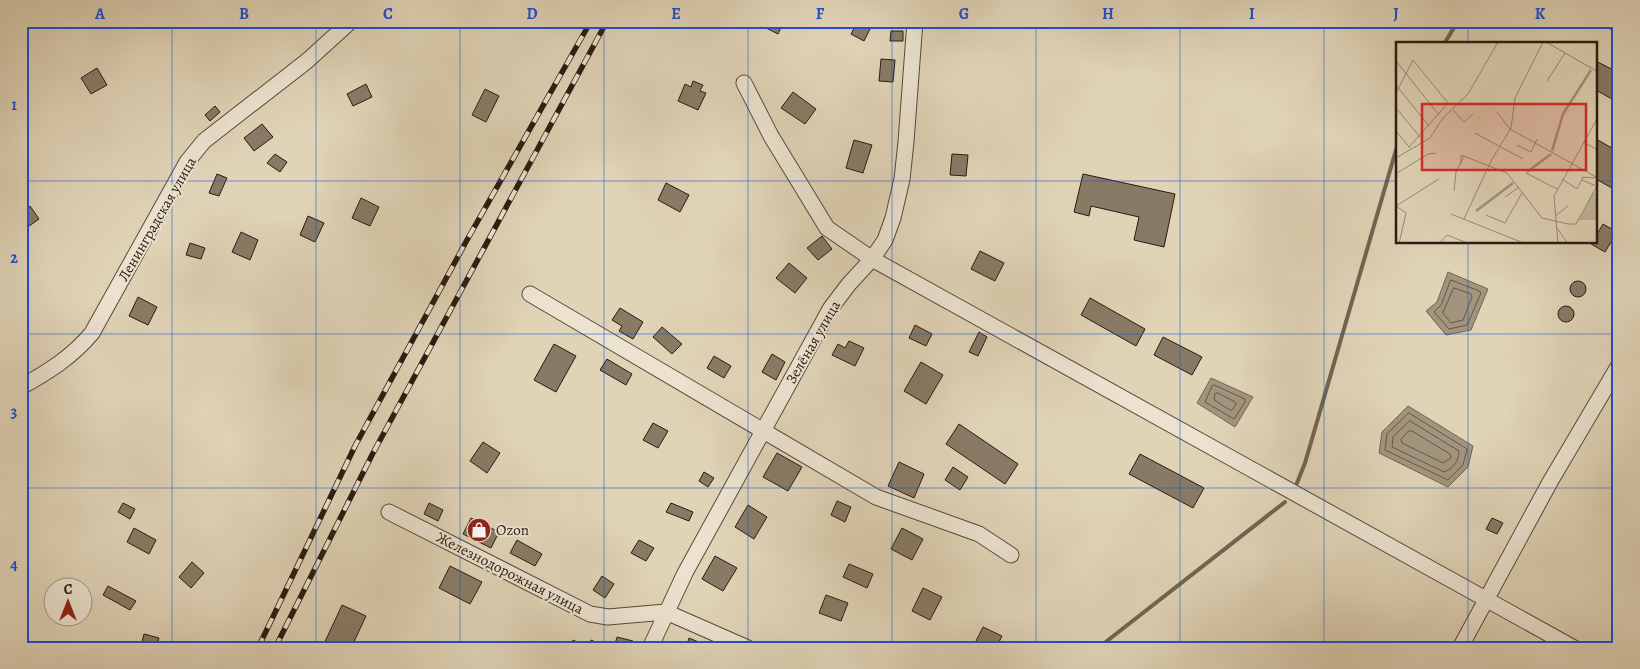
<svg xmlns="http://www.w3.org/2000/svg" width="1640" height="669" viewBox="0 0 1640 669" font-family="Alegreya,serif">
<rect width="100%" height="100%" fill="#e0d4b7"/>
<filter id="stains"><feTurbulence type="fractalNoise" baseFrequency=".004" numOctaves="4"/><feColorMatrix values="0 0 0 0 .2 0 0 0 0 .09 0 0 0 0 .02 0 0 0 .5 -.17"/></filter>
<radialGradient id="worn" r=".72"><stop offset=".6" stop-color="#630" stop-opacity="0"/><stop offset="1" stop-color="#630" stop-opacity=".3"/></radialGradient>
<path fill="#a2957e" stroke="#726452" d="M1448,272L1488,289L1471,330L1446,335L1426,311L1437,302Z
M1211,378L1253,397L1235,427L1197,403Z
M1408,406L1473,446L1468,467L1448,487L1379,453L1382,432Z"/>
<g fill="none" stroke-linecap="round" stroke-linejoin="round">
<path stroke="#665846" stroke-width="1" d="M1451,280L1479,291L1481,293L1467,325L1449,329L1434,312L1441,305Z
M1454,288L1471,294L1472,297L1463,320L1451,323L1443,313Z
M1214,385L1245,399V402L1234,419L1205,402L1212,386Z
M1218,393L1235,402L1236,404L1232,410H1230L1214,400L1215,394Z
M1409,413L1467,449L1463,465L1448,480L1385,450L1387,434Z
M1410,421L1459,451C1459,461 1453,469 1444,472L1392,447L1393,437Z
M1409,431H1412L1450,454L1451,458L1443,463L1402,443L1401,440Z"/>
<path stroke="#726452" stroke-width="4" d="M1444,44L1458,21
M1297,483L1305,463L1398,143
M1098,648L1285,502"/>
</g>
<path fill="#887b66" stroke="#291a0f" d="M757,21H784L778,34L756,23Z
M858,21H869L873,23L864,41L851,34Z
M1593,21H1619V33Z
M891,31H903V41H890Z
M881,59L895,60L893,82L879,81Z
M1596,61L1619,73V103L1596,90Z
M97,68L107,85L91,94L81,78Z
M693,81L703,85L700,91L706,93L698,110L678,101L685,84L691,87Z
M366,84L372,97L353,106L347,94Z
M485,89L499,96L486,122L472,115Z
M793,92L816,109L805,124L781,108Z
M215,106L220,112L210,121L205,115Z
M262,124L273,137L254,151L244,138Z
M1596,139L1619,152V192L1596,179Z
M854,140L872,145L863,173L846,168Z
M275,154L287,162L280,172L267,163Z
M952,154L968,155L966,176L950,175Z
M217,174L227,178L219,196L209,193Z
M1083,174L1175,194L1164,247L1134,240L1139,217L1091,206L1089,216L1074,212Z
M666,183L689,195L680,212L658,200Z
M361,198L379,207L370,226L352,218Z
M30,206L39,219L29,226L21,215V212Z
M308,216L324,223L315,242L300,235Z
M1603,224L1617,232L1605,252L1591,244L1593,242H1596V236Z
M241,232L258,240L250,260L232,252Z
M822,236L832,249L818,260L807,248Z
M190,243L205,248L201,259L186,255Z
M980,251L1004,263L995,281L971,269Z
M789,263L807,278L795,293L776,278Z
M1570 289a8 8 0 1 1 16 0a8 8 0 1 1-16 0Z
M138,297L157,307L148,325L129,316Z
M1090,298L1145,329L1136,346L1081,315Z
M1558 314a8 8 0 1 1 16 0a8 8 0 1 1-16 0Z
M620,308L643,322L633,339L619,331L622,326L612,320Z
M915,325L932,334L926,346L909,338Z
M662,327L682,344L672,354L653,337Z
M979,332L987,337L978,356L969,352Z
M1163,337L1202,357L1192,375L1154,355Z
M849,341L864,348L855,366L832,355L838,344L845,348Z
M554,344L576,356L556,392L534,380Z
M772,354L785,362L776,380L762,372Z
M714,356L731,366L724,378L707,368Z
M607,359L632,374L626,385L600,370Z
M921,362L943,375L926,404L904,391Z
M653,423L668,431L658,448L643,440Z
M959,424L1018,464L1005,484L946,444Z
M483,442L500,453L487,473L470,461Z
M777,453L802,467L788,491L763,477Z
M1140,454L1204,488L1193,508L1129,474Z
M899,462L924,474L914,498L888,486Z
M953,467L968,477L960,490L945,480Z
M704,472L714,478L708,487L699,481Z
M837,501L851,507L845,522L831,515Z
M123,503L135,509L130,519L118,512Z
M429,503L443,510L438,521L424,514Z
M671,503L693,512L689,521L666,512Z
M748,505L767,517L754,539L735,527Z
M471,518L499,532L491,548L463,534Z
M1492,518L1503,523L1497,534L1486,529Z
M134,528L156,540L149,554L127,542Z
M902,528L923,539L912,560L891,549Z
M517,540L542,554L535,566L510,553Z
M639,540L654,548L646,561L631,553Z
M715,556L737,568L723,591L702,579Z
M192,562L204,573L191,588L179,577Z
M849,564L873,574L867,588L843,577Z
M450,566L482,582L470,604L439,588Z
M602,576L614,584L605,598L593,590Z
M108,586L136,601L130,610L103,595Z
M923,588L942,597L930,620L912,611Z
M826,595L848,603L841,621L819,613Z
M342,605L366,616L351,648H327L323,646Z
M983,627L1002,636L996,648H990L976,641Z
M144,634L159,638L156,648L141,646Z
M617,637L633,641L631,648L615,644Z
M689,638L713,648H686Z
M573,640L588,647L591,640L602,645L601,648H570Z"/>
<g fill="none" stroke-linecap="round" stroke-linejoin="round">
<g stroke="#574839" stroke-width="17">
<path id="minor" d="M744,83L771,136L827,228L872,259L1574,648
M530,294L876,497L979,534L1011,555
M21,387C48,372 72,357 92,333L187,162L204,141L307,61L351,21
M389,512L590,614L608,617L666,612L748,648
M650,648L685,573L830,309L849,284L872,259L885,240L893,218L902,179L906,142L915,21
M1460,648L1550,482L1619,365"/>
</g>
<use href="#minor" stroke="#ebe3d0" stroke-width="15"/>
<g stroke="#291a0f" stroke-width="5.5">
<path id="rail" d="M258,648L355,446L467,240L591,21
M275,648L372,455L607,21"/>
</g>
<use href="#rail" stroke="#ebe3d0" stroke-width="4" stroke-dasharray="11" stroke-linecap="butt"/>
</g>
<path fill="none" stroke="#1d4ed8" stroke-width="1" stroke-opacity="0.55" d="M172,21V648M316,21V648M460,21V648M604,21V648M748,21V648M892,21V648M1036,21V648M1180,21V648M1324,21V648M1468,21V44M21,181H1398M1596,181H1619M1468,242V648M21,334H1619M21,488H1619"/>
<defs>
<g id="shop-disc" transform="scale(1.25)"><circle r="9.5" fill="#8f2418" stroke="#ebe3d0"/><path d="M-5-2.5h2.3a2.7 3.5 0 0 1 5.4 0H5L5.5 6h-11ZM-1.5-2.5h3a1.5 2.3 0 0 0-3 0Z" fill="#fff"/></g>
</defs>
<g fill-rule="evenodd">
<use href="#shop-disc" x="479" y="530"/>
</g>
<g text-anchor="middle" dominant-baseline="central" stroke-width="4" stroke-linejoin="round" paint-order="stroke">
<g font-size="15" fill="#291a0f" stroke="#ebe3d0">
<text transform="translate(157 219) rotate(-60)">Ленинградская улица</text>
<text transform="translate(813 342) rotate(-60)">Зелёная улица</text>
<text transform="translate(510 573) rotate(27)">Железнодорожная улица</text>
</g>
<g font-size="15" fill="#291a0f" stroke="#ebe3d0" text-anchor="start">
<text x="496" y="530">Ozon</text>
</g>
</g>
<g transform="translate(1396 42)">
<rect width="201" height="201" fill="#e0d4b7"/>
<path d="M197,150L201,152V178H183Z" fill="#c1b49a"/>
<path fill="none" stroke="#a2957e" stroke-width="2.5" d="M156,109L167,72L195,28M131,130L155,112M80,169L117,141"/>
<path fill="none" stroke="#978a74" stroke-width="1" d="M150,0L202,30M0,19L43,73M151,39L169,11M0,43L33,84M0,51L17,18L52,61L13,105M0,66L24,95M57,68L68,80L77,72M101,70L114,87L202,136M0,89L14,106M79,91L127,117M187,100L202,108M121,103L135,110L141,97M0,116L34,96L47,76L72,52L102,0M65,121V113L111,131L146,176L172,182H180L202,142M1,131L32,112L40,111M130,131L161,147M166,137L181,147L187,135L201,136M186,138L200,144M58,149L60,130L68,114M109,155L123,145M55,172L130,202M90,173L109,181L126,151M159,174L172,164M68,177L95,119L115,86L119,56L147,0M161,186L172,202M3,202L10,171L0,164L43,137M43,202L51,193L74,202M162,202L158,154L202,75"/>
<path fill="#d62828" fill-opacity="0.15" stroke="#d62828" stroke-width="2.5" d="M26,62H190V128H26Z"/>
<rect width="201" height="201" fill="none" stroke="#291a0f" stroke-width="2.5"/>
</g>
<rect width="1640" height="669" fill="none" stroke="#e0d4b7" stroke-width="55"/>
<g transform="translate(68 602)"><circle r="24" fill="#ebe3d0" stroke="#9d9383"/>
<path d="M0-4L9 19L0 12L-9 19Z" fill="#8f2418"/>
<text y="-8" font-size="14" font-weight="bold" text-anchor="middle" fill="#291a0f">С</text>
</g>
<rect x="28" y="28" width="1584" height="614" fill="none" stroke="#1d4ed8" stroke-width="2"/>
<g font-size="16" text-anchor="middle" font-weight="bold" fill="#1d4ed8">
<text x="100" y="19">A</text>
<text x="244" y="19">B</text>
<text x="388" y="19">C</text>
<text x="532" y="19">D</text>
<text x="676" y="19">E</text>
<text x="820" y="19">F</text>
<text x="964" y="19">G</text>
<text x="1108" y="19">H</text>
<text x="1252" y="19">I</text>
<text x="1396" y="19">J</text>
<text x="1540" y="19">K</text>
<text x="14" y="110">1</text>
<text x="14" y="263">2</text>
<text x="14" y="417">3</text>
<text x="14" y="570">4</text>
</g>
<rect width="100%" height="100%" filter="url(#stains)"/>
<rect width="100%" height="100%" fill="url(#worn)"/>
</svg>
